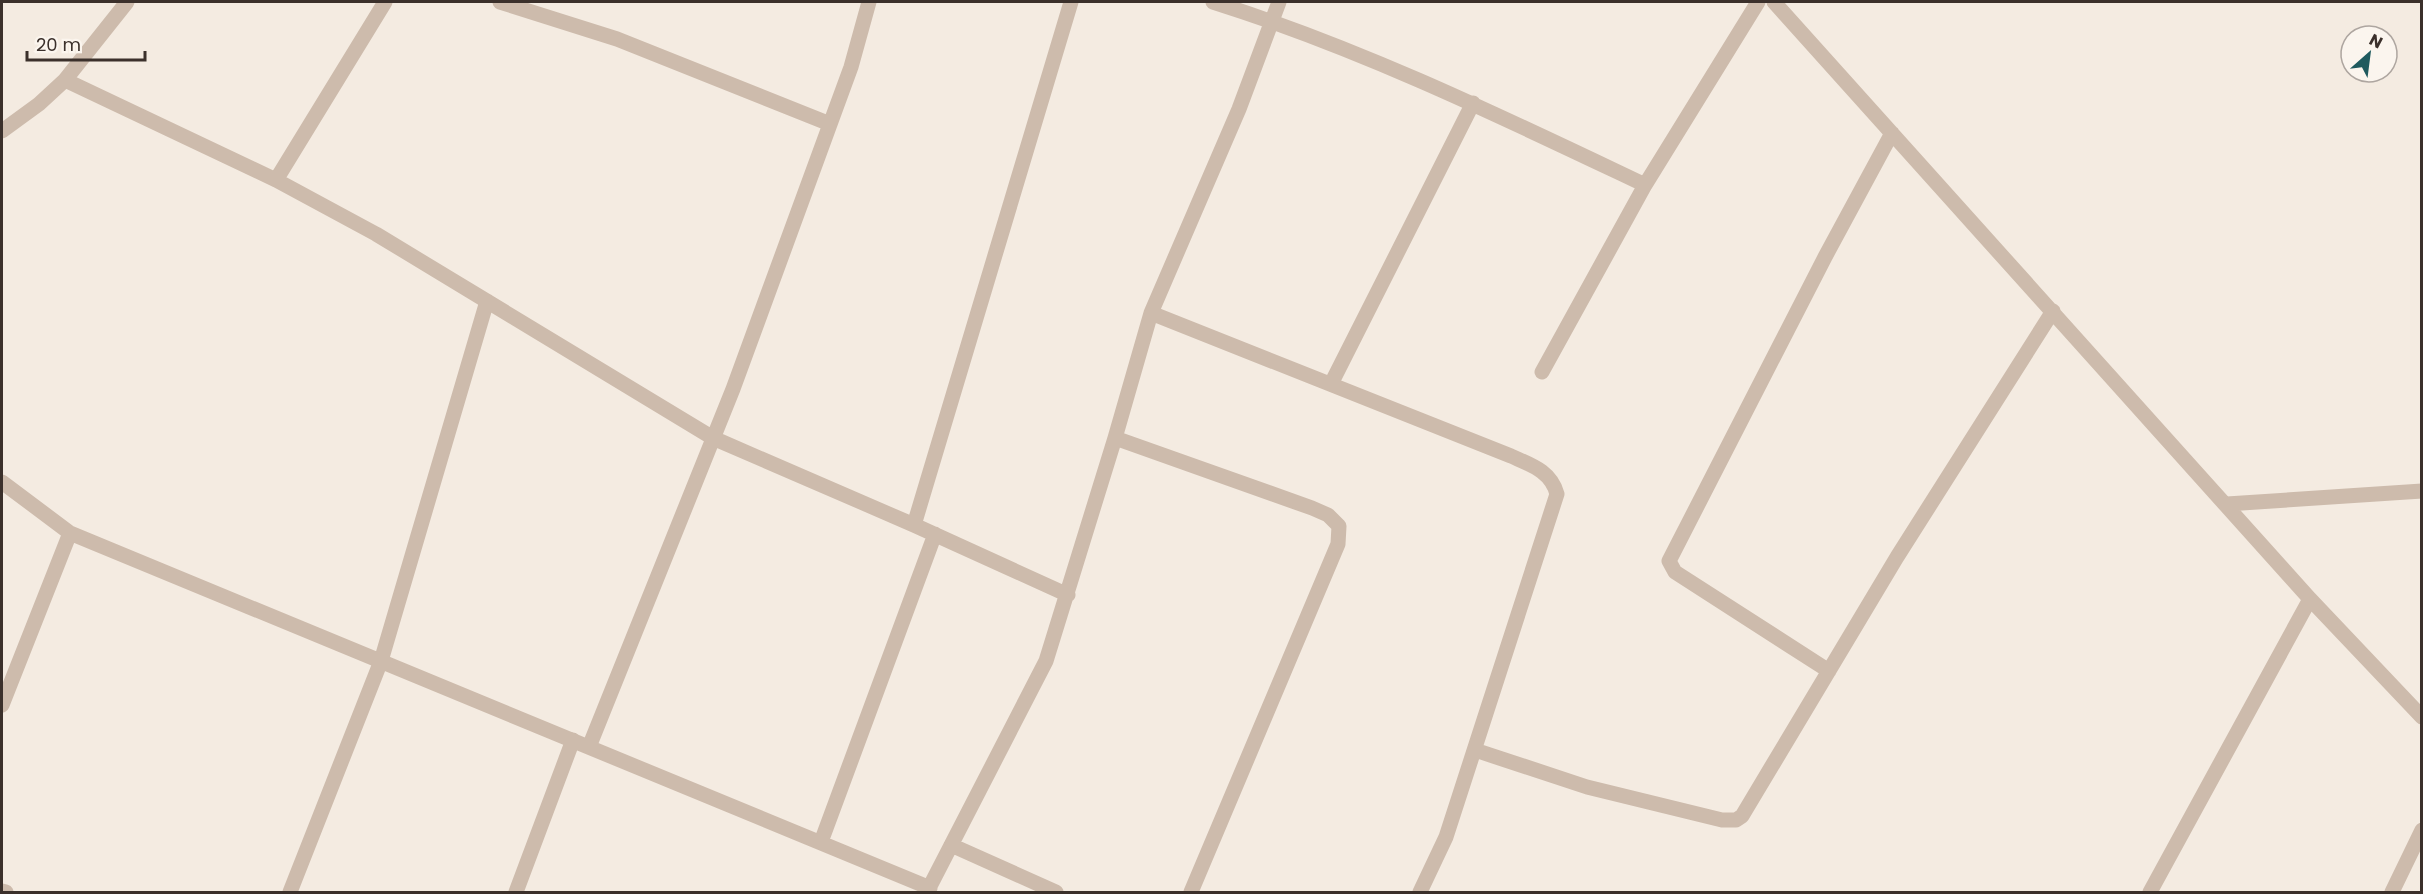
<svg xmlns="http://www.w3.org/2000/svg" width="2423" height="894" viewBox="0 0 2423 894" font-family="Poppins,sans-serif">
<rect width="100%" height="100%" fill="#f4ebe1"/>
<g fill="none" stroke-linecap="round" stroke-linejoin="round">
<path stroke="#cdbbac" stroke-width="15" d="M500,2L617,39L830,124
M1213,2C1362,49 1504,118 1645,185
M1774,2L2310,599L2422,717
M65,80L276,180L376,234L713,438L914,525L1068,595
M2,131L39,104L65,80L127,2
M276,180L385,2
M1151,313L1511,456C1531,465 1551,471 1557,494L1446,837L1420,892
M1542,372L1645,185L1758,2
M1331,384L1473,103
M1115,438L1312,508L1328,515L1339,526L1338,544L1191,892
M2,482L70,533L930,888
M2227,504L2422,491
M914,525L1071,2
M1829,671L1675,572L1669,561L1825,257L1892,133
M2,705L70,533
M589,747L733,389L851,67L869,2
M1475,750L1587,787L1722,820H1736L1742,816L1897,557L2053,311
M821,842L935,534
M951,845L1056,892
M2,891L6,892
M290,892L381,661L487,301
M516,892L573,740
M927,892L1046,661L1115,438L1151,313L1239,109L1279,2
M2150,892L2310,599
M2392,892L2422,830"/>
</g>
<rect width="2423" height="894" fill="none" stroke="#3b302b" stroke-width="6"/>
<g transform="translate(2369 54) rotate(28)"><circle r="28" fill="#fbf5ee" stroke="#aea6a0" stroke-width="1.5"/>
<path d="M0-4.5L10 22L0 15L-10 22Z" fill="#1f5a5e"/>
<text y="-9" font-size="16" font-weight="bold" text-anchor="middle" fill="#3b302b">N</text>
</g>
<path d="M27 51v9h118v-9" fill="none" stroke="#3b302b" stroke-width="3"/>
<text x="36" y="51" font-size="18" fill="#3b302b" stroke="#fbf5ee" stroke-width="4.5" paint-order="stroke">20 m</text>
</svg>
